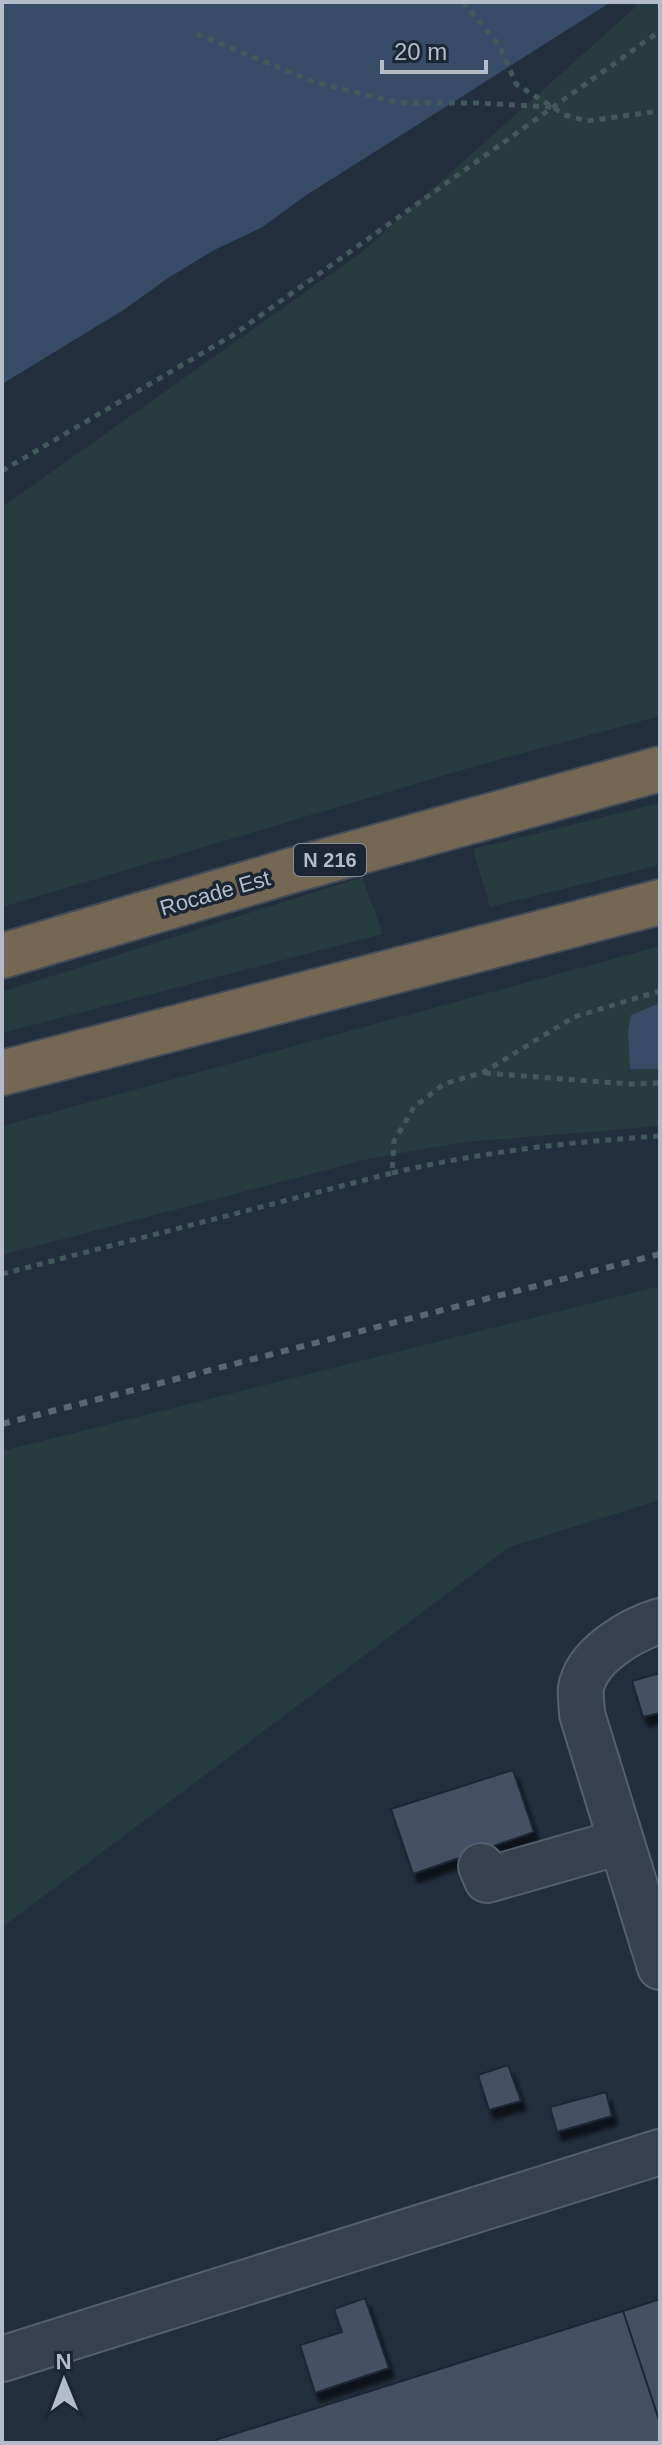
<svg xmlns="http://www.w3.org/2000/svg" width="662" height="2445" viewBox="0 0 662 2445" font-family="Arial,sans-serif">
<defs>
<filter id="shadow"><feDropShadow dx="5" dy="9" stdDeviation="2" flood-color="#0009"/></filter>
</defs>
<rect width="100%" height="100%" fill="#242f3e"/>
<path fill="#263c3f" d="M641,2H660V716L479,765L2,907V507L362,252Z
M660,803V865L490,907L473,849Z
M362,877L383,934L2,1033V992Z
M660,946V1126L466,1142L372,1158L2,1255V1126Z
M660,1286V1500L509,1547L2,1927V1451Z"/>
<path fill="#394c67" d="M2,2H611L305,196L261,228L214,250L168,278L125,309L2,384Z
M660,1003V1069H630L628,1031L631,1015Z"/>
<path fill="#455162" stroke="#1f2835" stroke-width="2" filter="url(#shadow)" d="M660,1673V1713L643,1717L632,1681Z
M513,1770L534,1832L413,1874L391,1809Z
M508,2065L521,2101L489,2110L478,2075Z
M606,2092L612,2116L557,2132L550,2107Z
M365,2298L389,2368L315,2393L300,2345L342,2332L334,2309Z
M660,2299V2423L623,2311Z
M623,2311L660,2423V2443H206Z"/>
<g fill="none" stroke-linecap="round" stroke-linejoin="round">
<g stroke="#565f6c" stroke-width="48">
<path id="minor" d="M660,1621C631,1630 587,1655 581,1688C580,1696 582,1706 582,1714L660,1967
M481,1866L487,1880L620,1842
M2,2359L660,2152"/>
</g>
<g stroke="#434c59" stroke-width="48">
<path id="highway" d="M2,956L297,869L660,769
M2,1073L660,902"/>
</g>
<path stroke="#44595c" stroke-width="5" stroke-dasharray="6 6" stroke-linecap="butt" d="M463,2L499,45L516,84L565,115L587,121L660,111
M197,34L314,82L399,103H478L552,107
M2,471L233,335L660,31
M485,1073L629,1084L660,1083
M392,1173C481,1152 569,1142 660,1136
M2,1274L392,1173L394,1141L414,1107L444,1084L484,1072L574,1017L660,991"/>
<use href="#minor" stroke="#38414e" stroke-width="44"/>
<use href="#highway" stroke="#746855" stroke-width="44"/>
<path stroke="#5a6575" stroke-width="6" stroke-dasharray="8 8" stroke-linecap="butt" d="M2,1424L660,1254"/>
</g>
<g text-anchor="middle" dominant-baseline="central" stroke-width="7" stroke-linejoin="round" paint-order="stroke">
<rect fill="#1d2633" stroke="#878f9c" stroke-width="2" x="294" y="844" width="72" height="32" rx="6"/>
<g font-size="20" font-weight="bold" fill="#b4bcc9">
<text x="330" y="860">N 216</text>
</g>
<g font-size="22" fill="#b4bcc9" stroke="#1d2633">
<text transform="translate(215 893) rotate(-16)">Rocade Est</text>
</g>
</g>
<rect width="662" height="2445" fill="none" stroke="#b4bcc9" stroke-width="8"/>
<g transform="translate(64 2381) rotate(359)" stroke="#1d2633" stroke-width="6" paint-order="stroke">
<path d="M0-6L14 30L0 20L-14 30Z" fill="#b4bcc9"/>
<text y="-12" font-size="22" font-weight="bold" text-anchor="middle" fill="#b4bcc9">N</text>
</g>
<path d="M382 60v12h104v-12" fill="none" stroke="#b4bcc9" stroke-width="4"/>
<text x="394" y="60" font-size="24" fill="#b4bcc9" stroke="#1d2633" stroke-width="6" paint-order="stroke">20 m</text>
</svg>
